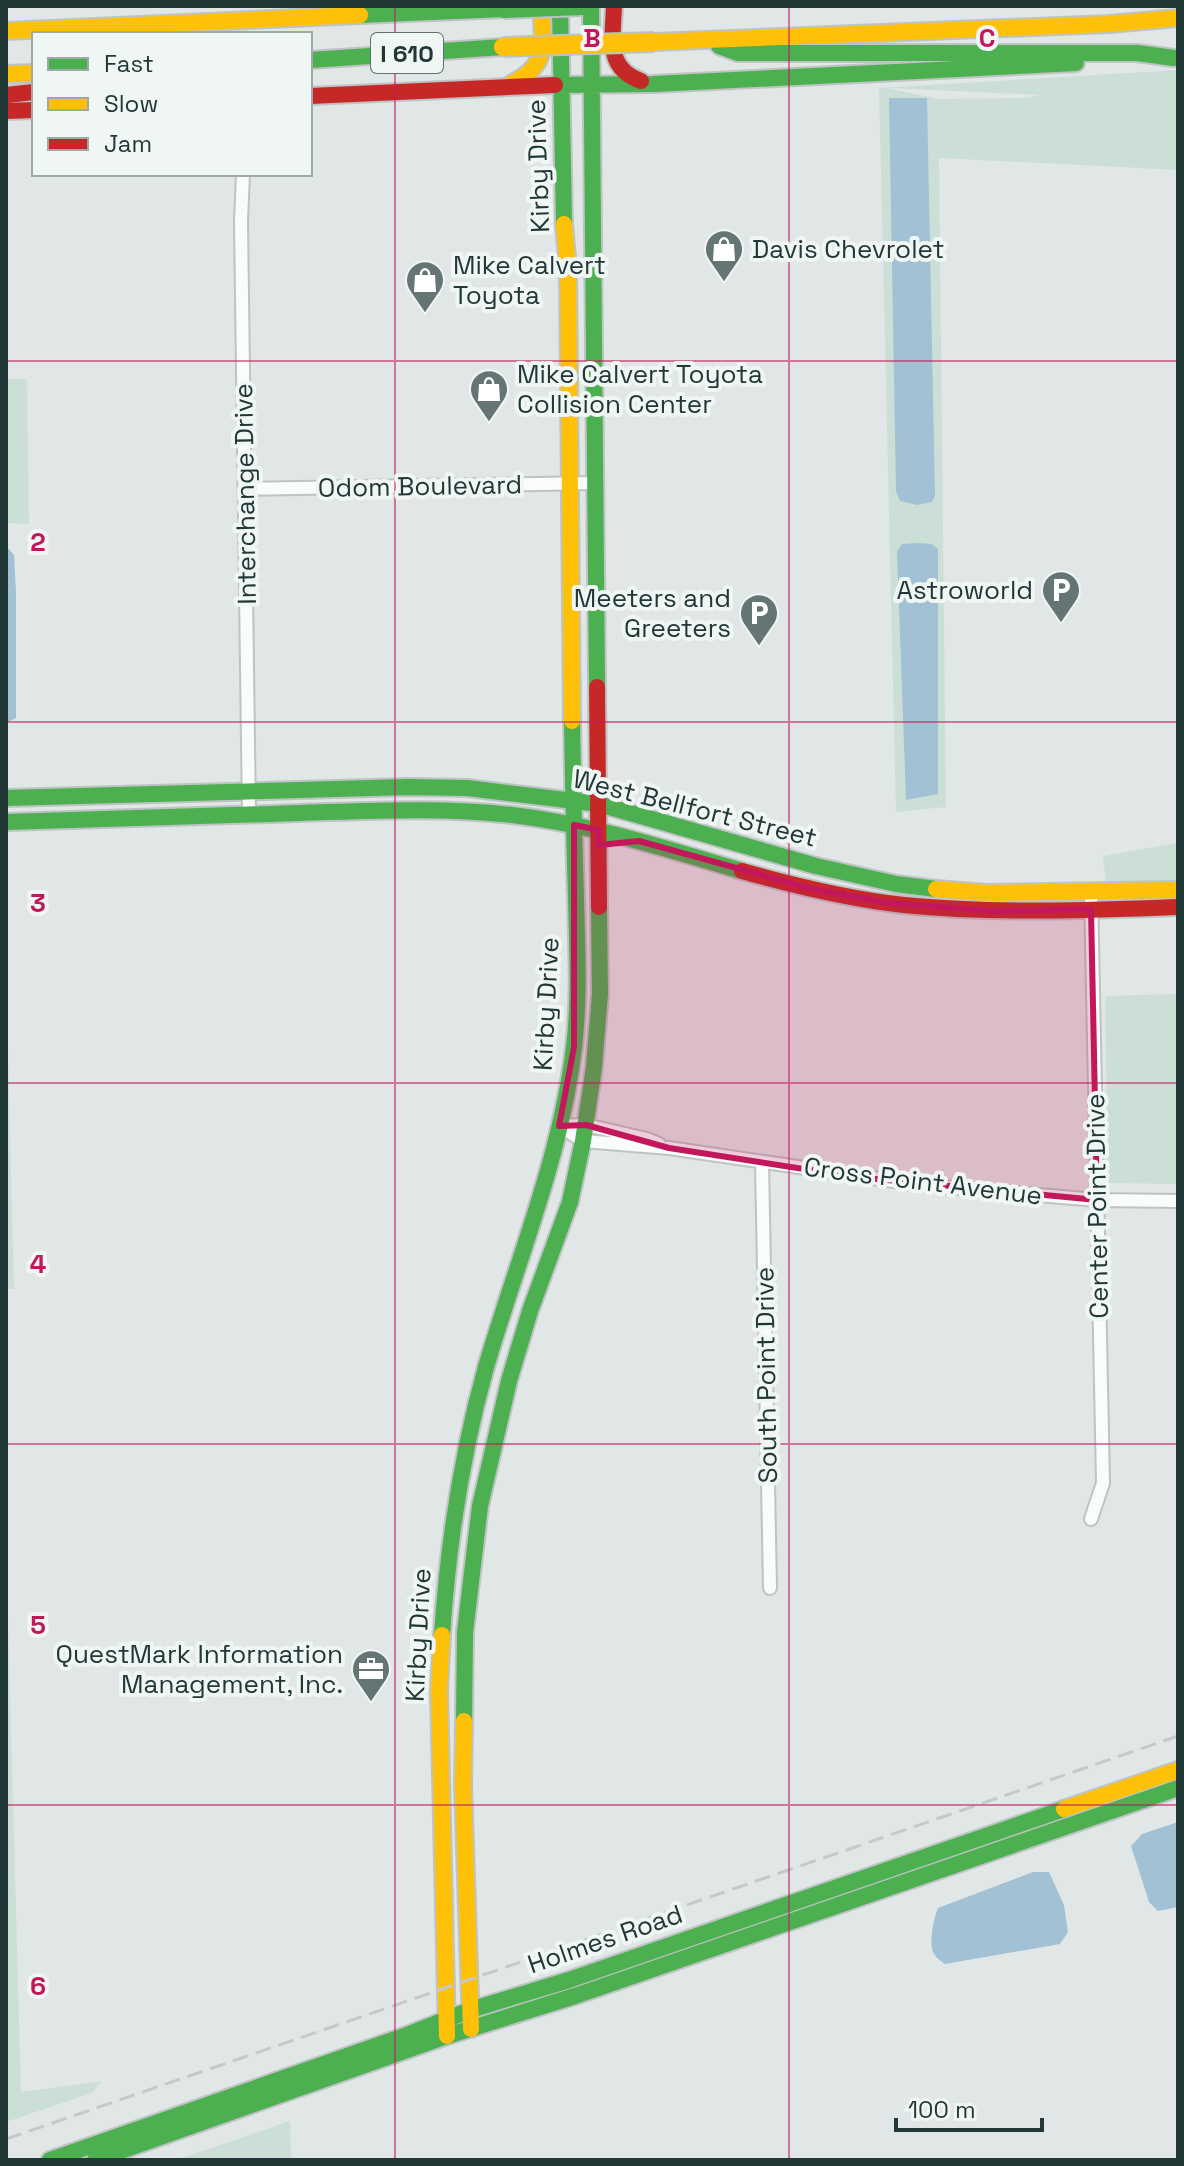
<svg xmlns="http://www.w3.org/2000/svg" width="1184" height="2166" viewBox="0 0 1184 2166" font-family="'Space Grotesk',sans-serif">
<rect width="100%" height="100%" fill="#e1e7e6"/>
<path fill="#cbdfd7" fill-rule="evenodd" d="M1178,70V170L939,158L946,807L896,812L879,88ZM887,88H888L1041,95L1022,98L939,99Z
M6,379H27L29,524L6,523Z
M1178,843V882L1106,884L1103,856Z
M6,974L14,1289H6Z
M1178,994V1184L1108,1183L1105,996Z
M6,1545L21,2092L102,2081L92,2093L6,2122Z
M290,2121L291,2160H176Z"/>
<path fill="#a3c1d4" d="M889,98H927L935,496L932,502L917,505L900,501L896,491Z
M917,543L932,544L938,549V794L906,800L897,551L902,544Z
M6,546L14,555L16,593V718L6,723Z
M1178,1822V1907L1158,1911L1149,1902L1131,1846L1142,1834Z
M1033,1872H1049L1064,1905L1068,1932L1060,1944L945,1964C940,1961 933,1955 932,1949C930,1939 934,1917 938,1908Z"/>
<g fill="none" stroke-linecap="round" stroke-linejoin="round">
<g stroke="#bec3c3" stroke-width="16">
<path id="street" d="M243,174L241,221L249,815
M245,489L596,483
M559,1126L583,1141L669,1148L920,1185L1097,1200L1178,1201
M559,1126L586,1125L647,1139L659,1144
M762,1162L770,1588
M1091,1519L1103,1483L1091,892"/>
</g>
<g stroke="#bec4c3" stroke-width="20">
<path id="fast" d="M560,6L564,224
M591,6L597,687
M360,15L504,9
M719,46L738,53H1137L1174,58
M310,60L503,47
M555,85L654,84L1076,63
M6,798L408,787L467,788L599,804L816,866L896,884L936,889
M6,822C104,819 201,816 299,813C369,811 441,807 512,815C591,824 666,849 742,871
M442,1635C448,1545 462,1453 486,1367C517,1261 561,1157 574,1047C580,997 577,946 576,896C574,838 573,779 572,721
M464,1721L465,1632L480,1506L509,1381L530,1311L570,1202L583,1141L594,1067L600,994L599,907
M50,2160L407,2035L470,2010L569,1980L1064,1809
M95,2160L447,2036L575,1996L1178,1788"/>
</g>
<g stroke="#bec4c3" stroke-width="20">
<path id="slow" d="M6,31L360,15
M654,42L1109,24L1178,18
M6,74L34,73
M511,84C550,65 543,43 541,6
M564,224L568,269L572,721
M936,889L987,893L1178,890
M442,1635L439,1690L447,2036
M464,1721L463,1785L471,2029
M1064,1809L1178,1770"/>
</g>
<g stroke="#bec4c3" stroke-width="20">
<path id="jam" d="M614,6C613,38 605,68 641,81
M6,95L34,92
M310,96L555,85
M6,111L34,110
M597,687L599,907
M742,871C795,886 849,899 904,905C995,914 1087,910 1178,907"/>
</g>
<use href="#street" stroke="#fafbfb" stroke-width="12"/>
<use href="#fast" stroke="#4caf50" stroke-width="16"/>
<use href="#slow" stroke="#ffc107" stroke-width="16"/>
<use href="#jam" stroke="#c62828" stroke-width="16"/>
<path stroke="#c5c9c9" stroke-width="3" stroke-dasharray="16 8" stroke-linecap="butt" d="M6,2139L1178,1736"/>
<g stroke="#bcc3c3" stroke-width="22" stroke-linecap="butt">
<path id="fast-bridge" d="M504,9L582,6"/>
</g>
<g stroke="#bcc3c3" stroke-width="22" stroke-linecap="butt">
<path id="slow-bridge" d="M503,47L654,42"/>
</g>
<use href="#fast-bridge" stroke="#4caf50" stroke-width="18"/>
<use href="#slow-bridge" stroke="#ffc107" stroke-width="18"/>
</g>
<path fill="#c2185b" fill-opacity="0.2" stroke="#c2185b" stroke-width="6" stroke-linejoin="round" d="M574,825L599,830V845L639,841L812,889L889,903L992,911L1091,909L1097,1200L855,1177L669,1148L586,1125L559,1126L574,1047Z"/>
<path fill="none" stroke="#c2185b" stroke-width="2" stroke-opacity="0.55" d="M395,6V2160M789,6V2160M6,361H1178M6,722H1178M6,1083H1178M6,1444H1178M6,1805H1178"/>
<defs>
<g id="shop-pin" transform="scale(2)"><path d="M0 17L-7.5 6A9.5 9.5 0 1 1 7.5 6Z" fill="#647574" stroke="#eff6f4"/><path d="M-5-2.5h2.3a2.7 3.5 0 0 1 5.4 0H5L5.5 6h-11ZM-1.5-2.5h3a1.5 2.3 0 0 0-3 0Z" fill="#fff"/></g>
<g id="parking-pin" transform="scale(2)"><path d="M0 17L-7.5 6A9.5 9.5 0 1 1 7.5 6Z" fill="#647574" stroke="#eff6f4"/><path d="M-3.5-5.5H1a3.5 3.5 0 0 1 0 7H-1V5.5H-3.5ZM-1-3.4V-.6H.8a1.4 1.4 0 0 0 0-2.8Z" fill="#fff"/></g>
<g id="office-pin" transform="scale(2)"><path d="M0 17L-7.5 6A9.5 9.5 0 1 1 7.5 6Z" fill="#647574" stroke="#eff6f4"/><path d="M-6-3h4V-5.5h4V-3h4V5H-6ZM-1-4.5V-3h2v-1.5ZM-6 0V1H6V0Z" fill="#fff"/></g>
</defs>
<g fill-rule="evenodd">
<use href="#shop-pin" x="724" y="249"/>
<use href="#shop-pin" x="425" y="280"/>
<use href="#shop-pin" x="489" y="389"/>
<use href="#parking-pin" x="1061" y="590"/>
<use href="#parking-pin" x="759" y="613"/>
<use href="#office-pin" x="371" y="1669"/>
</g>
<g text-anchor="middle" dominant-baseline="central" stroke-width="8" stroke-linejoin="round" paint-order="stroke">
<rect fill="#eff6f4" stroke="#5f7170" stroke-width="2" x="371" y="33" width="72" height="40" rx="6"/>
<g font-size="24" font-weight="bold" fill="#213837">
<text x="407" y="53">I 610</text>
</g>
<g font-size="26" fill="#213837" stroke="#eff6f4">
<text transform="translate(538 166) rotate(-92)">Kirby Drive</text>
<text transform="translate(420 486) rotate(-1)">Odom Boulevard</text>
<text transform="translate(245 494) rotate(-91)">Interchange Drive</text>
<text transform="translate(695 808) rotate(14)">West Bellfort Street</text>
<text transform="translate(546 1004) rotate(-87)">Kirby Drive</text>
<text transform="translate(923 1181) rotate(7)">Cross Point Avenue</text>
<text transform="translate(1097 1206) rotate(-91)">Center Point Drive</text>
<text transform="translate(766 1375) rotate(-91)">South Point Drive</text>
<text transform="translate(418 1635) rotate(-87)">Kirby Drive</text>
<text transform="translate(605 1939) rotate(-19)">Holmes Road</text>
</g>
<g font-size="26" fill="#213837" stroke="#eff6f4" text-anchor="start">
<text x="752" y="249">Davis Chevrolet</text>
<text x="453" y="265">Mike Calvert<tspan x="453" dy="30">Toyota</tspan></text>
<text x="517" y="374">Mike Calvert Toyota<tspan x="517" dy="30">Collision Center</tspan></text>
<text x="1033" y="590" text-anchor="end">Astroworld</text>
<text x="731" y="598" text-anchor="end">Meeters and<tspan x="731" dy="30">Greeters</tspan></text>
<text x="343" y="1654" text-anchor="end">QuestMark Information<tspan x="343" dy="30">Management, Inc.</tspan></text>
</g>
</g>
<g font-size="26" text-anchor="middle" font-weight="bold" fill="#c2185b" stroke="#eff6f4" stroke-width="8" stroke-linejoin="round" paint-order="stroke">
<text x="592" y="47">B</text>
<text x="987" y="47">C</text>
<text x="38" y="551">2</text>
<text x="38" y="912">3</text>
<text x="38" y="1273">4</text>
<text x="38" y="1634">5</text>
<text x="38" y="1995">6</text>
</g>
<rect width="1184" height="2166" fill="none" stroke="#213837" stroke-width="16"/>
<rect x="32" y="32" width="280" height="144" fill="#eff6f4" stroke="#9daaa8" stroke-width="2"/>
<rect x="48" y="58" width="40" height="12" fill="#4caf50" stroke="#9daaa8" stroke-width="2"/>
<text x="104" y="72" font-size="24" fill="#213837">Fast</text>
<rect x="48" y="98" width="40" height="12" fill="#ffc107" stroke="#9daaa8" stroke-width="2"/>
<text x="104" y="112" font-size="24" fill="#213837">Slow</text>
<rect x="48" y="138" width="40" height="12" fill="#c62828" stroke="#9daaa8" stroke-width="2"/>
<text x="104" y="152" font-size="24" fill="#213837">Jam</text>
<path d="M896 2118v12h146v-12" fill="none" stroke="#213837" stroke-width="4"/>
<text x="908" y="2118" font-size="24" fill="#213837" stroke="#eff6f4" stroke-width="6" paint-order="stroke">100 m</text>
</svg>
